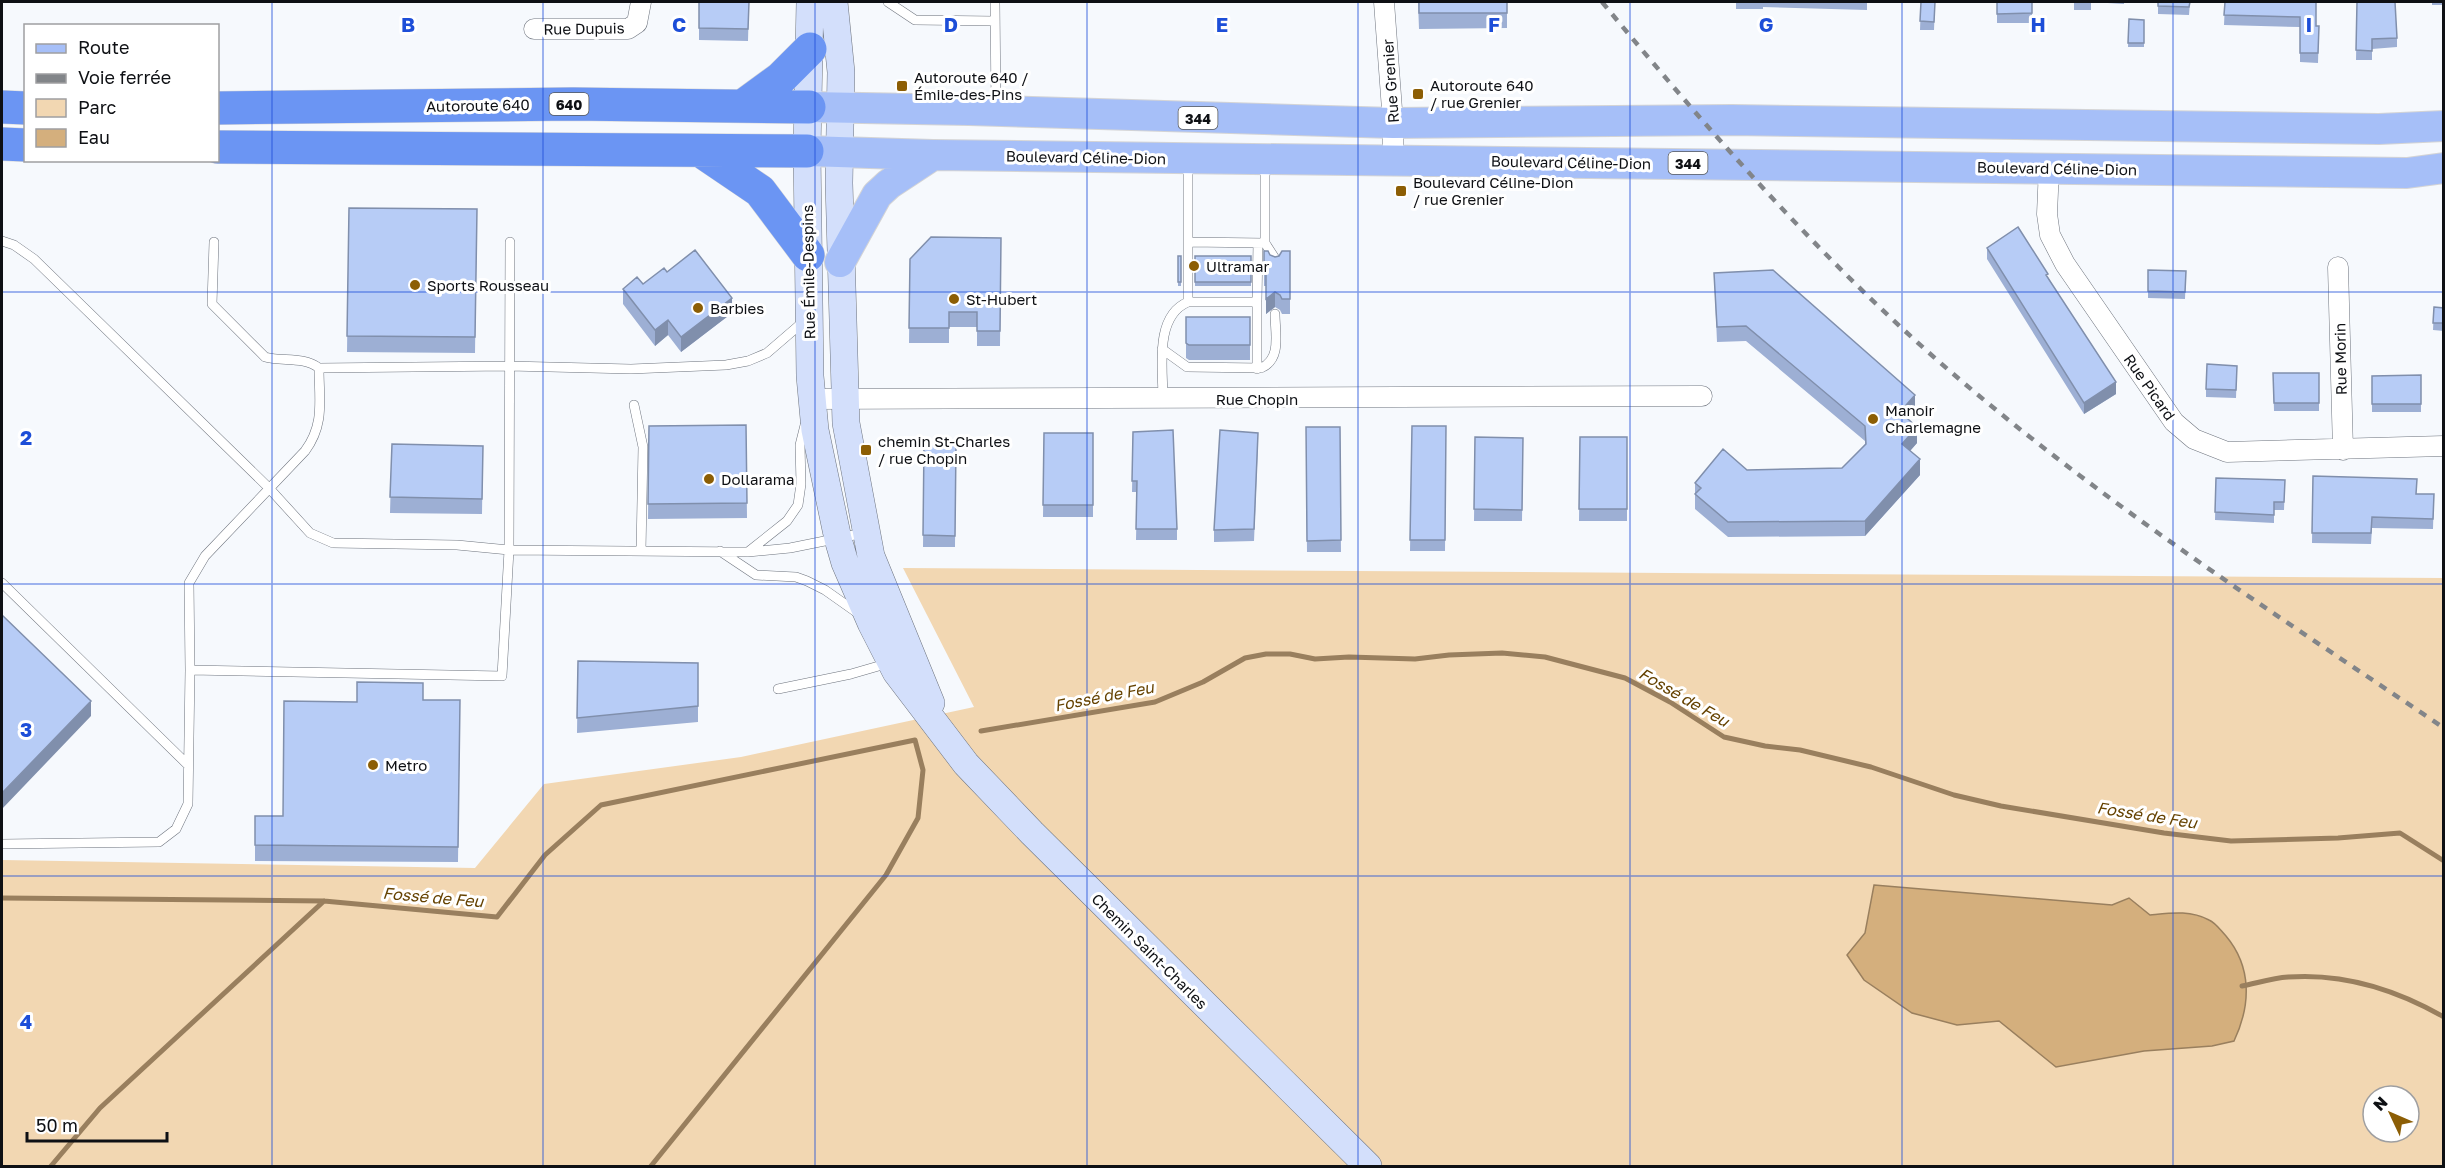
<svg xmlns="http://www.w3.org/2000/svg" width="2445" height="1168" viewBox="0 0 2445 1168" font-family="'Golos Text',sans-serif">
<rect width="100%" height="100%" fill="#f6f9fd"/>
<path fill="#f2d7b2" fill-rule="evenodd" d="M903,568L2443,578V1166H2V860L475,868L544,784L741,757L974,707ZM2373,1096H2409V1132H2373Z"/>
<path fill="#d4af7d" stroke="#997f5e" stroke-width="1.5" d="M1874,885L2112,905L2129,898L2150,915C2171,913 2190,910 2209,920C2216,923 2221,931 2226,936C2252,967 2251,1005 2234,1041L2212,1046L2144,1051L2056,1067L1999,1021L1957,1025L1912,1013L1864,980L1847,955L1865,933Z"/>
<g fill="none" stroke-linecap="round" stroke-linejoin="round">
<path stroke="#997f5e" stroke-width="5" d="M981,731L1155,702L1203,682L1245,658L1266,654H1290L1315,659L1349,657L1415,659L1449,655L1502,653L1545,657L1625,678L1670,702L1724,737L1765,746L1800,750L1871,767L1954,795L2001,806L2164,833L2231,841L2338,838L2400,833L2444,861
M2,898L324,901L497,917L545,855L601,805L915,740L923,770L918,818L886,875L651,1166
M2242,986C2257,983 2273,978 2288,977C2343,973 2397,990 2444,1017
M51,1166L100,1108L324,901"/>
<g stroke="#6e747e" stroke-width="10">
<path id="lane" d="M888,2L915,20L995,21
M995,2L996,108
M1188,163V242L1265,243V164
M2,241L14,245L34,259L269,488L310,533L333,543L457,545L509,550L748,552L790,548L864,533
M1188,242V302
M1265,243L1274,257L1275,266
M1162,349L1187,367L1261,368C1282,359 1275,333 1275,314
M319,368L509,366L631,369L726,365L748,361L767,353L803,322
M1257,369V302
M1163,399C1163,369 1154,316 1188,302H1257L1258,243
M634,405L643,447L641,551
M720,551L756,575L796,577L807,581L825,590L859,614
M748,552L787,521L798,505L801,484L800,445L805,425
M2,583L188,765
M190,670L502,676L509,550L510,242
M778,689L851,674L889,663
M2,844L159,842L176,829L188,804L190,670L189,583L205,556L305,451C325,424 319,400 319,368C303,356 283,362 265,357L212,304L214,242"/>
</g>
<g stroke="#6e747e" stroke-width="21">
<path id="street" d="M1384,2L1393,123V160
M534,29H628L637,23L641,2
M2049,168L2047,214L2050,235L2065,264L2174,422L2194,439L2227,452L2444,446
M2338,267L2343,450
M812,399L1702,396"/>
</g>
<g stroke="#6e747e" stroke-width="28">
<path id="secondary" d="M810,2L807,151L810,376L815,430L838,539L845,563L871,623L896,672L966,764L1032,833L1368,1166
M834,2L841,72L839,183L846,423L871,556L931,703"/>
</g>
<g stroke="#d4d4d5" stroke-width="32">
<path id="primary" d="M809,107L969,110L1393,123L1732,120L2379,129L2444,126
M807,151L933,155L2407,173L2444,168
M840,262L877,195L889,184L933,155"/>
</g>
<g stroke="#d4d4d5" stroke-width="34">
<path id="highway" d="M744,105L781,78L810,49
M2,107L26,108
M218,108L573,104L809,107
M2,144L26,145
M218,147L807,151
M701,151L760,191L808,255"/>
</g>
<use href="#lane" stroke="#fff" stroke-width="9"/>
<use href="#street" stroke="#fff" stroke-width="20"/>
<use href="#secondary" stroke="#d3dffb" stroke-width="27"/>
<use href="#primary" stroke="#a6bff8" stroke-width="30"/>
<use href="#highway" stroke="#6b95f3" stroke-width="33"/>
<path stroke="#828589" stroke-width="4.5" stroke-dasharray="8 8" stroke-linecap="butt" d="M1602,2C1714,137 1830,270 1965,384C2115,511 2281,618 2444,728"/>
</g>
<path fill="#9dafd4" d="M699,2H749L748,41L699,40Z
M1418,2H1507V28L1419,29Z
M1736,2H1935L1934,30H1920L1921,2H1867V10L1763,7V9H1736Z
M1997,2H2032V23H1997Z
M2074,2H2124V4L2091,2V10H2074Z
M2158,2H2190L2189,15L2158,14Z
M2225,2H2316V26H2319L2318,63L2300,62V27L2224,25Z
M2357,2L2397,38V47L2372,49V60H2356Z
M2432,2H2444V5H2432Z
M2129,19L2144,20V47H2128Z
M349,208L477,209L475,353L347,352Z
M1001,238L1000,346H977V327H949V343H909L910,259Z
M1987,248L2048,277L2116,394L2084,414L1987,259Z
M1264,251L1270,255L1275,257L1290,251V314H1282L1280,310L1275,307L1266,314V286H1264Z
M1178,256H1181V286H1178Z
M1195,256H1251V286H1195Z
M2148,270L2186,271L2185,299L2148,298Z
M667,272L732,313L681,352L668,335L655,346L623,304V289L643,284Z
M1714,273L1915,410L1907,419L1917,443L1910,451L1920,475L1865,536L1728,537L1695,509V483L1747,470L1842,468L1865,444V441L1746,341L1717,342Z
M2434,307L2444,308V331L2433,330Z
M1186,317H1250V360H1189L1186,358Z
M2237,366L2236,398L2206,397V389Z
M2273,373H2319V411H2274Z
M2421,375V412H2372V376Z
M746,425L747,518L648,519L649,426Z
M1412,426H1446L1445,551H1410Z
M1306,427H1340L1341,552H1307Z
M1133,432L1177,529V540H1136L1137,492H1132Z
M1044,433H1093V517H1043Z
M1475,437L1523,438L1522,521H1474Z
M1580,437H1627V521H1579Z
M392,444L483,446L482,514L390,513Z
M924,444L956,445L955,547H923Z
M1258,444L1254,541L1214,542V530Z
M2313,476L2417,494H2434L2433,529L2372,528L2371,544L2312,543Z
M2216,478L2285,480L2284,510H2274V523L2215,520Z
M578,661L698,663V722L577,733Z
M423,700H460L458,862L255,861V816H283L357,702Z"/>
<path fill="#808fac" d="M1275,292V307L1266,314V299Z
M732,298V313L681,352V337Z
M668,320V335L655,346V330Z
M2116,382V394L2084,414V403Z
M1915,395V410L1900,427V412Z
M1917,427V443L1902,460V444Z
M1920,459V475L1865,536V521Z
M91,701V716L2,809V793Z"/>
<path fill="#b7ccf6" stroke="#808fac" stroke-width="1.5" d="M699,2H749L748,29L699,28Z
M1419,2H1507V13H1419Z
M1921,2H1935L1934,22L1920,21Z
M1997,2H2032V13L1997,14Z
M2158,2H2190L2189,7L2158,6Z
M2225,2H2316V26H2319L2318,53H2300V17L2224,15Z
M2357,2H2395L2397,38L2372,39V51L2356,50Z
M2129,19L2144,20V43H2128Z
M349,208L477,209L475,337L347,336Z
M2018,227L2048,274L2046,275L2116,382L2084,403L1987,248Z
M931,237L1001,238L1000,331H977V312H949V328H909L910,259Z
M695,250L732,298L681,337L668,320L655,330L623,289L637,277L643,284L664,268L667,272Z
M1264,251H1268L1270,255L1275,257L1279,256L1282,251H1290V299H1282L1280,295L1275,292L1266,299V271H1264Z
M1178,256H1181V282H1178Z
M1195,256H1251V282H1195Z
M1773,270L1915,395L1900,412L1917,427L1902,444L1920,459L1865,521L1728,522L1695,494L1701,488L1695,483L1723,449L1747,470L1842,468L1866,444L1865,426L1746,326L1717,327L1714,273Z
M2148,270L2186,271L2185,292L2148,291Z
M2434,307L2444,308V323H2433Z
M1186,317H1250V345H1189L1186,343Z
M2207,364L2237,366L2236,390L2206,389Z
M2273,373H2319V403H2274Z
M2421,375V404H2372V376Z
M746,425L747,503L648,504L649,426Z
M1412,426H1446L1445,540H1410Z
M1306,427H1340L1341,540L1307,541Z
M1173,430L1177,529H1136L1137,481H1132L1133,432Z
M1220,430L1258,433L1254,529L1214,530Z
M1044,433H1093V505H1043Z
M1475,437L1523,438L1522,510L1474,509Z
M1580,437H1627V509H1579Z
M392,444L483,446L482,499L390,497Z
M924,444L956,445L955,536L923,535Z
M2313,476L2417,479L2416,494H2434L2433,519L2372,517L2371,533H2312Z
M2216,478L2285,480L2284,502H2274V515L2215,512Z
M2,615L91,701L2,793Z
M578,661L698,663V706L577,718Z
M357,682L423,683V700H460L458,847L255,845V816H283L284,701L357,702Z"/>
<path fill="none" stroke="#1d4ed8" stroke-width="1.5" stroke-opacity="0.55" d="M272,2V1166M543,2V1166M815,2V1166M1087,2V1166M1358,2V1166M1630,2V1166M1902,2V1166M2173,2V1166M2,292H2444M2,584H2444M2,876H2444"/>
<g fill="#8c5e05" stroke="#fff" stroke-width="2">
<rect x="896" y="80" width="12" height="12" rx="3"/>
<rect x="1412" y="88" width="12" height="12" rx="3"/>
<rect x="1395" y="185" width="12" height="12" rx="3"/>
<circle cx="1194" cy="266" r="6"/>
<circle cx="415" cy="285" r="6"/>
<circle cx="954" cy="299" r="6"/>
<circle cx="698" cy="308" r="6"/>
<circle cx="1873" cy="419" r="6"/>
<rect x="860" y="444" width="12" height="12" rx="3"/>
<circle cx="709" cy="479" r="6"/>
<circle cx="373" cy="765" r="6"/>
</g>
<g text-anchor="middle" dominant-baseline="central" stroke-width="6" stroke-linejoin="round" paint-order="stroke">
<g fill="#fff" stroke="#56585a" stroke-width="1.5">
<rect x="549.5" y="93" width="39" height="22" rx="4.5"/>
<rect x="1178.5" y="107" width="39" height="22" rx="4.5"/>
<rect x="1668.5" y="152" width="39" height="22" rx="4.5"/>
</g>
<g font-size="14" font-weight="bold" fill="#0e1014">
<text x="569" y="104">640</text>
<text x="1198" y="118">344</text>
<text x="1688" y="163">344</text>
</g>
<g font-size="15" fill="#0e1014" stroke="#fff">
<text transform="translate(584 28) rotate(-1)">Rue Dupuis</text>
<text transform="translate(1390 81) rotate(-94)">Rue Grenier</text>
<text transform="translate(478 105) rotate(-1)">Autoroute 640</text>
<text transform="translate(1086 157) rotate(1)">Boulevard Céline-Dion</text>
<text transform="translate(1571 162) rotate(1)">Boulevard Céline-Dion</text>
<text transform="translate(2057 168) rotate(1)">Boulevard Céline-Dion</text>
<text transform="translate(808 272) rotate(-91)">Rue Émile-Despins</text>
<text transform="translate(2340 359) rotate(-91)">Rue Morin</text>
<text transform="translate(2150 387) rotate(55)">Rue Picard</text>
<text x="1257" y="399">Rue Chopin</text>
<text transform="translate(1150 951) rotate(45)">Chemin Saint-Charles</text>
</g>
<g font-size="15" fill="#0e1014" stroke="#fff" text-anchor="start">
<text x="914" y="77">Autoroute 640 /<tspan x="914" dy="17">Émile-des-Pins</tspan></text>
<text x="1430" y="85">Autoroute 640<tspan x="1430" dy="17">/ rue Grenier</tspan></text>
<text x="1413" y="182">Boulevard Céline-Dion<tspan x="1413" dy="17">/ rue Grenier</tspan></text>
<text x="1206" y="266">Ultramar</text>
<text x="427" y="285">Sports Rousseau</text>
<text x="966" y="299">St-Hubert</text>
<text x="710" y="308">Barbies</text>
<text x="1885" y="410">Manoir<tspan x="1885" dy="17">Charlemagne</tspan></text>
<text x="878" y="441">chemin St-Charles<tspan x="878" dy="17">/ rue Chopin</tspan></text>
<text x="721" y="479">Dollarama</text>
<text x="385" y="765">Metro</text>
</g>
<g font-size="16" font-style="italic" fill="#654200" stroke="#fff">
<text transform="translate(1104 696) rotate(-11)">Fossé de Feu</text>
<text transform="translate(1684 697) rotate(30)">Fossé de Feu</text>
<text transform="translate(2147 815) rotate(9)">Fossé de Feu</text>
<text transform="translate(433 897) rotate(5)">Fossé de Feu</text>
</g>
</g>
<g font-size="20" text-anchor="middle" font-weight="bold" fill="#1d4ed8" stroke="#fff" stroke-width="6" stroke-linejoin="round" paint-order="stroke">
<text x="408" y="32">B</text>
<text x="679" y="32">C</text>
<text x="951" y="32">D</text>
<text x="1222" y="32">E</text>
<text x="1494" y="32">F</text>
<text x="1766" y="32">G</text>
<text x="2038" y="32">H</text>
<text x="2309" y="32">I</text>
<text x="26" y="445">2</text>
<text x="26" y="737">3</text>
<text x="26" y="1029">4</text>
</g>
<rect width="2445" height="1168" fill="none" stroke="#0e1014" stroke-width="6"/>
<rect x="24" y="24" width="195" height="138" fill="#ffffff" stroke="#9f9fa1" stroke-width="1.5"/>
<rect x="36" y="44" width="30" height="9" fill="#a6bff8" stroke="#9f9fa1" stroke-width="1.5"/>
<text x="78" y="54" font-size="18" fill="#0e1014">Route</text>
<rect x="36" y="74" width="30" height="9" fill="#828589" stroke="#9f9fa1" stroke-width="1.5"/>
<text x="78" y="84" font-size="18" fill="#0e1014">Voie ferrée</text>
<rect x="36" y="99" width="30" height="18" fill="#f2d7b2" stroke="#9f9fa1" stroke-width="1.5"/>
<text x="78" y="114" font-size="18" fill="#0e1014">Parc</text>
<rect x="36" y="129" width="30" height="18" fill="#d4af7d" stroke="#9f9fa1" stroke-width="1.5"/>
<text x="78" y="144" font-size="18" fill="#0e1014">Eau</text>
<g transform="translate(2391 1114) rotate(314)"><circle r="28" fill="#ffffff" stroke="#9f9fa1" stroke-width="1.5"/>
<path d="M0-4.5L10 22L0 15L-10 22Z" fill="#8c5e05"/>
<text y="-9" font-size="16" font-weight="bold" text-anchor="middle" fill="#0e1014">N</text>
</g>
<path d="M27 1132v9h140v-9" fill="none" stroke="#0e1014" stroke-width="3"/>
<text x="36" y="1132" font-size="18" fill="#0e1014" stroke="#ffffff" stroke-width="4.5" paint-order="stroke">50 m</text>
</svg>
